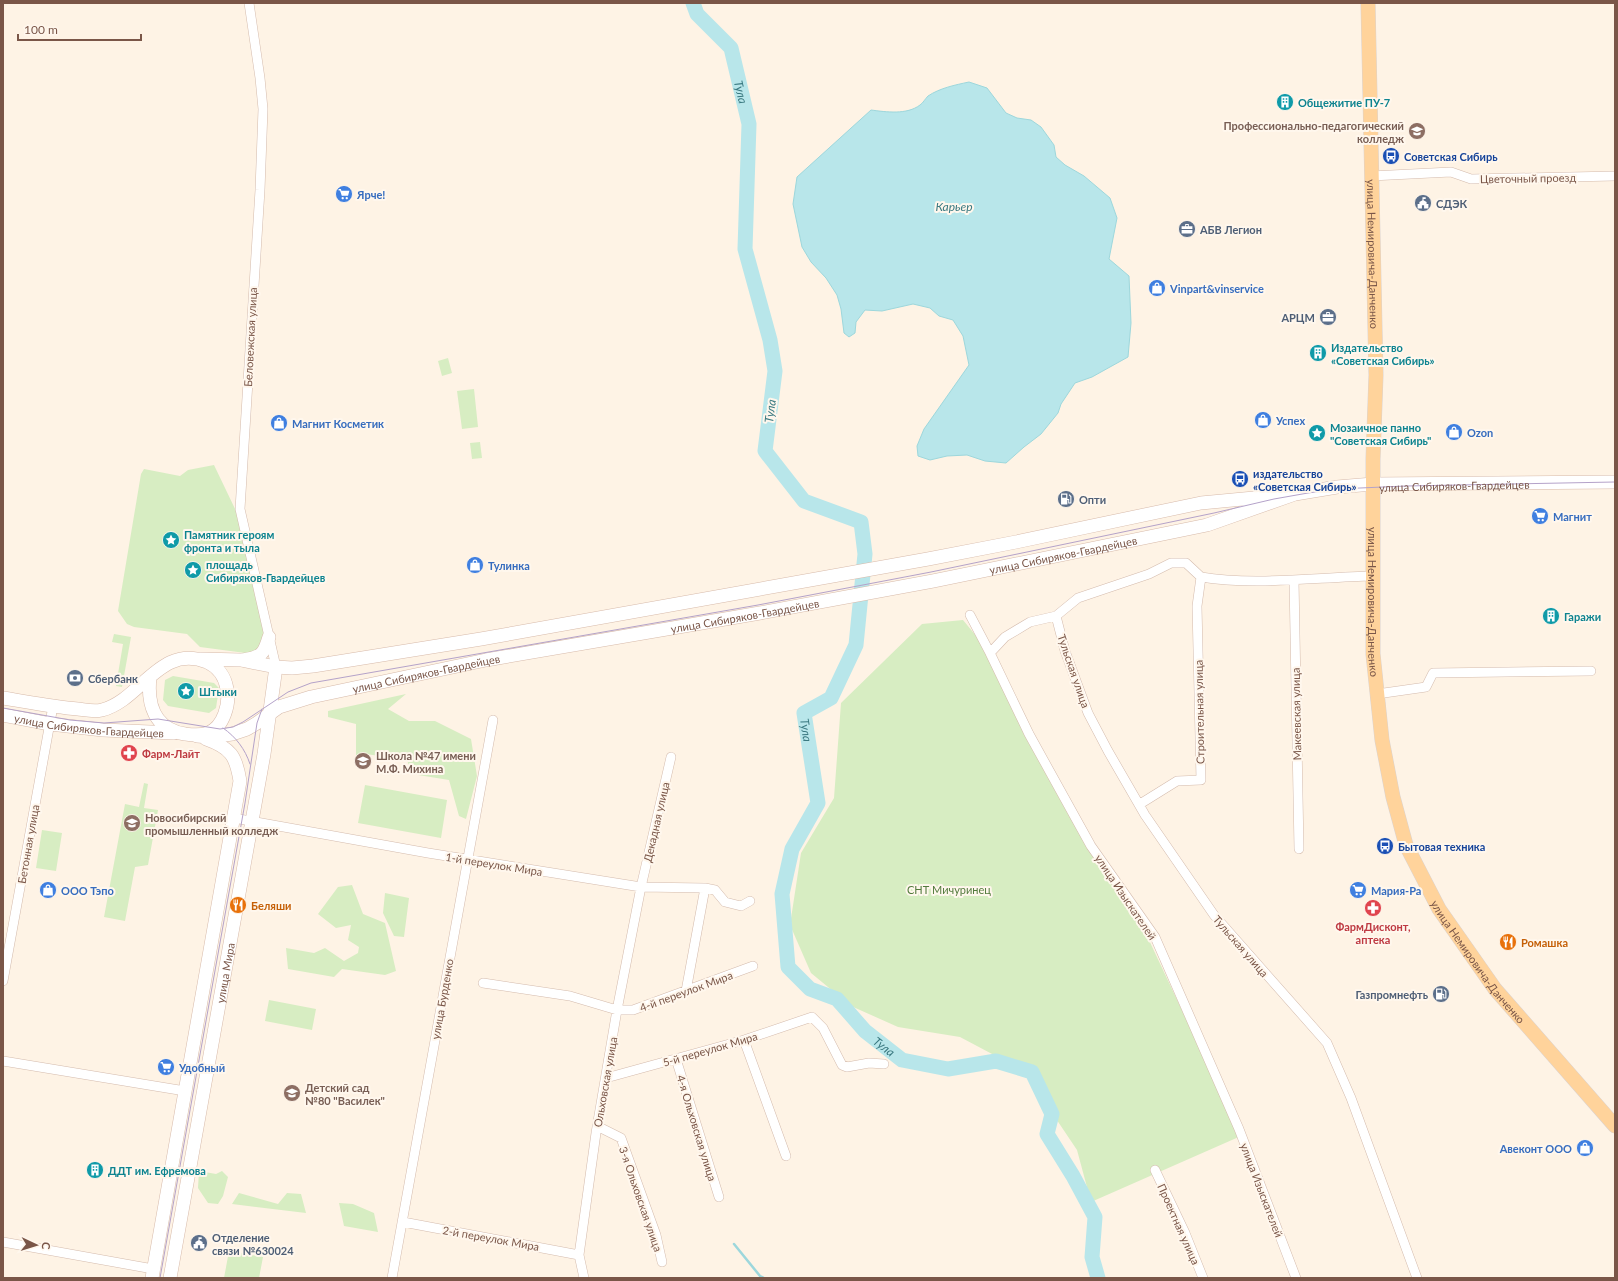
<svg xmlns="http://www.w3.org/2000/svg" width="1618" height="1281" viewBox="0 0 1618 1281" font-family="Lato,sans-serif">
<rect width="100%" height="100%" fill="#fef3e5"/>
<path fill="#d7edc2" d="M448,358L452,373L442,376L438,361Z
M474,389L478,427L462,429L457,391Z
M480,442L482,458L472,459L470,443Z
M214,465L237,513L265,636L261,651L253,654L200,647L187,634L134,627L127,624L118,611L141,474L144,469L180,476L188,470Z
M963,620L991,654L1091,846L1148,938L1241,1136L1091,1202L1077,1150L1024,1071L960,1037L898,1027L851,1006L811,973L790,925L801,853L834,798L841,703L922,624Z
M114,634L131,637L122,687L116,686L123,644L112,642Z
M173,676L214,683L219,688L216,708L209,713L168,706L163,700L165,680Z
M406,694L388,709L409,721H435L471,739L477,776L466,819L459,816L449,780L412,774L407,760L366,754L360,760L356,757V724L328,717V711Z
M144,783L148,784L144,808L158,810L148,865L135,867L125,921L104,917L125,804L139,807Z
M365,785L447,800L441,838L358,823Z
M42,830L62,833L56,871L36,868Z
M352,885L363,914L385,923L396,971L385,975L342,969L334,977L288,969L286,948L314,953L325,948L344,961L358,953L359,947L348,940L351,925L336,928L318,914L338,887Z
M385,893L409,898L404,937L394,936L383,913Z
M269,1000L316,1009L312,1030L265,1021Z
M199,1171L216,1174L222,1171L228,1177L223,1196L218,1204L208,1203L198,1188Z
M239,1193L278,1204L287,1193L301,1194L306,1213L232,1204Z
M339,1203L353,1204L374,1213L378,1232L344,1226Z
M229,1251L263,1257L259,1278H224Z"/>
<path fill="#b8e6ea" stroke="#9dd7dc" d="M969,82L987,88L1006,113L1017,118L1031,120L1041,127L1054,145L1056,157L1065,165L1084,176L1110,198L1117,218L1109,259L1129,276L1131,323L1128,357L1092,377L1075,383L1061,404L1058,413L1041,434L1024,447L1006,463L985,461L967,455L947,456L930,460L918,456L917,446L924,429L969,365L963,336L953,320L939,316L930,308L913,304L882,311L865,310L856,322L855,333L849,337L844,333L841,309L837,295L826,278L811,262L802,247L793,204L797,177L871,110C886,112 907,115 920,105C923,103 925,99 928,96C940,88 955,85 969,82Z"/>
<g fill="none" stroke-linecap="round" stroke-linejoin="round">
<path stroke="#9dd7dc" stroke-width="2.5" d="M734,1244L760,1276L764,1278"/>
<path stroke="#b8e6ea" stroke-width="15" id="s1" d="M693,3L697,14L731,48L749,124L745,249L770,340L775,371L765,451L804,501L861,522L865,554L856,645L831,698L804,713L818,803L792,849L782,894L788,967L810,989L837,999L865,1031L902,1060L948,1069L996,1061L1032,1072L1052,1114L1047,1134L1073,1176L1095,1217L1092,1257L1098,1278"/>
<g stroke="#d4bbad" stroke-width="10">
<path id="street" d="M249,3L260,78L263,109L260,190L240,509L276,667
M1371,176L1451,172L1471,179L1615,176
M1201,577C1255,586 1318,577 1373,576
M1294,580L1299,849
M970,615L990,653L1029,734L1091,846L1155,937L1239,1129L1296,1278
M1056,616L1065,651L1088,713L1108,751L1145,815L1214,915L1327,1043L1351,1098L1417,1278
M990,653L1005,637L1030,622L1056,616L1078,598L1149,574L1171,563H1186L1201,577
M1377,694L1426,687L1433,673L1591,671
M1140,804L1177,781L1201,780L1197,606L1201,577
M234,818L428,853L641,887L705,888L715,890L725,902L741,906L750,901
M3,981L53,706
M483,983L570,996L617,1010H633L753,966
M686,991L705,888
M744,1040L786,1156
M676,1059L719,1197
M3,1061L185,1091
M606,1078L744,1040L812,1017L823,1028L842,1065L847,1067L869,1063L884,1064
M597,1126L621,1138L656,1235L662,1262
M1155,1170L1185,1233L1203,1278
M403,1222L579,1255
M3,1242L153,1269
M392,1278L493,720
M584,1278L579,1255L596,1133L617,1010L641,887L671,757"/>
</g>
<g stroke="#d7baaa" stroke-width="14">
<g id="secondary">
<path d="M200,659L241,660L276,667L292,668L313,666L481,639L928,559L1016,542L1201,503L1274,496"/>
<path d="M243,660C262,657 264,654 269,637"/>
<path d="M3,698C28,702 53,707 78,709C86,710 94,712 102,710C141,700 160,643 207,662C218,667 225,677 227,689C230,703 224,727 208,733C200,736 193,735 185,734C154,729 147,704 150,677"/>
<path id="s2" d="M3,715L50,724L103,730L174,733"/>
<path id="s3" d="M197,736L210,737L232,734L247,729L257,723L279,707L311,697L486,660L760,613L933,581L1207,525L1295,494L1337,487L1373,484L1615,482"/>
<path d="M152,1278L240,781C236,756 231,748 206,739"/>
<path id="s4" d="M170,1278L264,754L276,667"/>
</g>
</g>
<g stroke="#dcd3cf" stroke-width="15">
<g id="primary">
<path id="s5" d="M1368,3L1376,375L1373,459V654L1382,740L1393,797L1406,845L1439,909L1495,989L1615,1126"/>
</g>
</g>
<use href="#street" stroke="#fff" stroke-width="9"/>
<use href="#secondary" stroke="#fff" stroke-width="13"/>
<use href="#primary" stroke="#ffd39b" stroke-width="14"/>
<g stroke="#b4a2c9" stroke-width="1">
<path id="s6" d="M3,708L70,720L104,723L158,719L220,729L233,727L243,722L288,692L311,683L758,605L931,572L1214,513L1274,499L1308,493L1337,489L1406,486L1615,482"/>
<path d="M223,728C236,737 245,749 250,764"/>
<path d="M160,1278L245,803L257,723L262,709"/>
</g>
</g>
<defs>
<g id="building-disc" transform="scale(0.9)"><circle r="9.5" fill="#0f9aa8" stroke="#fff7ed"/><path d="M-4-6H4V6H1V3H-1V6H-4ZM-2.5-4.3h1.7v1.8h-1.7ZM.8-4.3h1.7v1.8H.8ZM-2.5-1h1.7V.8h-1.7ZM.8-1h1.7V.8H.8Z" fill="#fff"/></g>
<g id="university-disc" transform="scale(0.9)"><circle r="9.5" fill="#8d6e63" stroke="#fff7ed"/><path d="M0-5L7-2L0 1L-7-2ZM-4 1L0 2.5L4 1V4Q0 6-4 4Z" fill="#fff"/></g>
<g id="bus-disc" transform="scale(0.9)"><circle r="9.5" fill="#1a4fb4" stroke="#fff7ed"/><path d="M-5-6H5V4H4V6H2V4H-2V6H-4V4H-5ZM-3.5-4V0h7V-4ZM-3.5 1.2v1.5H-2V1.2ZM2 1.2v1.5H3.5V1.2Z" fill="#fff"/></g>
<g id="supermarket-disc" transform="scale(0.9)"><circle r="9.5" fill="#3f7fe0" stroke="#fff7ed"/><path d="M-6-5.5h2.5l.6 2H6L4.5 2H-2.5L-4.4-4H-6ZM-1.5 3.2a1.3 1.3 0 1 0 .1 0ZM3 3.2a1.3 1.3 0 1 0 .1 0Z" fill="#fff"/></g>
<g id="civic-disc" transform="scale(0.9)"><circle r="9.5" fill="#5c6f8a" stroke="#fff7ed"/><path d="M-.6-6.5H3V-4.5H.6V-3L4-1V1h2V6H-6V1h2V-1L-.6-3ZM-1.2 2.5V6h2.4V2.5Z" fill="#fff"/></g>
<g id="office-disc" transform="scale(0.9)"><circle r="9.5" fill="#5c6f8a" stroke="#fff7ed"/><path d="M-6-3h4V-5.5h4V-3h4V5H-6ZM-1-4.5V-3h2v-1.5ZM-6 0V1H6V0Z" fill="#fff"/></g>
<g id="shop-disc" transform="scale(0.9)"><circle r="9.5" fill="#3f7fe0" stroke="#fff7ed"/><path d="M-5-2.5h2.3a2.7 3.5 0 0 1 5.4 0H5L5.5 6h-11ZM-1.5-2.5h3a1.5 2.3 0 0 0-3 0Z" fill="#fff"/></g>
<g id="sight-disc" transform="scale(0.9)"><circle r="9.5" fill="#0f9aa8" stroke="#fff7ed"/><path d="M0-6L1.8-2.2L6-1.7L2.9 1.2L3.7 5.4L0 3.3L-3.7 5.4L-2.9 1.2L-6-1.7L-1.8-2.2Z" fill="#fff"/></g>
<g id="fuel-disc" transform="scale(0.9)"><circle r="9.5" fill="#5c6f8a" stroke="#fff7ed"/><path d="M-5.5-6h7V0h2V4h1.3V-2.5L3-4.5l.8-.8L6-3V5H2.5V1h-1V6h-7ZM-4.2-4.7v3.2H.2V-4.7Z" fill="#fff"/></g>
<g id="bank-disc" transform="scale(0.9)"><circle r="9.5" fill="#5c6f8a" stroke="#fff7ed"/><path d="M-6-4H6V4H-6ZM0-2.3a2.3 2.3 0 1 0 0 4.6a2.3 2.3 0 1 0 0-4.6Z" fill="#fff"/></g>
<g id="pharmacy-disc" transform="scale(0.9)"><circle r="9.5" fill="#e0444e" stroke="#fff7ed"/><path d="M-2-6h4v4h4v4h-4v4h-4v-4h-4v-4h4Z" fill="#fff"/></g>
<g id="school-disc" transform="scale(0.9)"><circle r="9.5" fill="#8d6e63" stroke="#fff7ed"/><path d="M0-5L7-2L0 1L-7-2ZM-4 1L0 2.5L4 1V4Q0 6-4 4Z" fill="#fff"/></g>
<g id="restaurant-disc" transform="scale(0.9)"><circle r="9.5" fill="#e8710a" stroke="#fff7ed"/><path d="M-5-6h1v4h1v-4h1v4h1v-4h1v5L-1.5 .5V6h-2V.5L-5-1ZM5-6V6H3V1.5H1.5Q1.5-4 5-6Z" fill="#fff"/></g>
</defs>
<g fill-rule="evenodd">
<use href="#building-disc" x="1285" y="102"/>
<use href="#university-disc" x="1417" y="131"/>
<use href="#bus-disc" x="1391" y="156"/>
<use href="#supermarket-disc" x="344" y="194"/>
<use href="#civic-disc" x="1423" y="203"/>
<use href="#office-disc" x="1187" y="229"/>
<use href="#shop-disc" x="1157" y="288"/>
<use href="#office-disc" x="1328" y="317"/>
<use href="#building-disc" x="1318" y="353"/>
<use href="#shop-disc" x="1263" y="420"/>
<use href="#shop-disc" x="279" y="423"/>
<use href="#shop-disc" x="1454" y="432"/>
<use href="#sight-disc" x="1317" y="433"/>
<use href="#bus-disc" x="1240" y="479"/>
<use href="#fuel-disc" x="1066" y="499"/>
<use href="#supermarket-disc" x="1540" y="516"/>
<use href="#sight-disc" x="171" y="540"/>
<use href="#shop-disc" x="475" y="565"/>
<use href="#sight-disc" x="193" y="570"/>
<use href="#building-disc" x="1551" y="616"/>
<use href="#bank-disc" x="75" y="678"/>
<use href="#sight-disc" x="186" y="691"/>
<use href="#pharmacy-disc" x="129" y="753"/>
<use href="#school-disc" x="363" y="761"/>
<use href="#university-disc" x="132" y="823"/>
<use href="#bus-disc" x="1385" y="846"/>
<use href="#shop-disc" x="48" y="890"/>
<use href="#supermarket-disc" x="1358" y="890"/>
<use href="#restaurant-disc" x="238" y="905"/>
<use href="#pharmacy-disc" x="1373" y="908"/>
<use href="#restaurant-disc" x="1508" y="942"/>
<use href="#fuel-disc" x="1441" y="994"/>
<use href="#supermarket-disc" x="166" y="1067"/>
<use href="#school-disc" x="292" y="1093"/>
<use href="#shop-disc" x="1585" y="1148"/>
<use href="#building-disc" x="95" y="1170"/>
<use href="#civic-disc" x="199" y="1243"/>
</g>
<g text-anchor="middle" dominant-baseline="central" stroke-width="4" stroke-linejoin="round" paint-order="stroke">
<g font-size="11" font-weight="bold" fill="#0d838f" stroke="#fff7ed" text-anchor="start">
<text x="1298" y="102">Общежитие ПУ-7</text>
<text x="1331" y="347">Издательство<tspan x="1331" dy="13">«Советская Сибирь»</tspan></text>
<text x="1330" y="427">Мозаичное панно<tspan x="1330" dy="13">"Советская Сибирь"</tspan></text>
<text x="184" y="534">Памятник героям<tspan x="184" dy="13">фронта и тыла</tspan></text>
<text x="206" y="564">площадь<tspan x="206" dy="13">Сибиряков-Гвардейцев</tspan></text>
<text x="1564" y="616">Гаражи</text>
<text x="199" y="691">Штыки</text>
<text x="108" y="1170">ДДТ им. Ефремова</text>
</g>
<g font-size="11" font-weight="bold" fill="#785e54" stroke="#fff7ed" text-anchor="start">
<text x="1404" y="125" text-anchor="end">Профессионально-педагогический<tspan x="1404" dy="13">колледж</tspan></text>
<text x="376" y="755">Школа №47 имени<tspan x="376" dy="13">М.Ф. Михина</tspan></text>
<text x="145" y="817">Новосибирский<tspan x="145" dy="13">промышленный колледж</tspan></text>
<text x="305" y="1087">Детский сад<tspan x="305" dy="13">№80 "Василек"</tspan></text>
</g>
<g font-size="11" font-weight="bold" fill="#164399" stroke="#fff7ed" text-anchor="start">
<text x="1404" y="156">Советская Сибирь</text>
<text x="1253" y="473">издательство<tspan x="1253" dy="13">«Советская Сибирь»</tspan></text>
<text x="1398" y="846">Бытовая техника</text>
</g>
<g font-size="11" fill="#7a5648" stroke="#fff7ed">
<text transform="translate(1528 178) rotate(-1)">Цветочный проезд</text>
<text stroke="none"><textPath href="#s5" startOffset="251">улица Немировича-Данченко</textPath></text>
<text transform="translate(250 337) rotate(-87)">Беловежская улица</text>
<text stroke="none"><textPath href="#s6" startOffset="1484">улица Сибиряков-Гвардейцев</textPath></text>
<text stroke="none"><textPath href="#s3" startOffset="889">улица Сибиряков-Гвардейцев</textPath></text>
<text stroke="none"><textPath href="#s5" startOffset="599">улица Немировича-Данченко</textPath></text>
<text stroke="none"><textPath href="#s3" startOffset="565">улица Сибиряков-Гвардейцев</textPath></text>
<text transform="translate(1074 671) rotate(71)">Тульская улица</text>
<text stroke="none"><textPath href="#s3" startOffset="241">улица Сибиряков-Гвардейцев</textPath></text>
<text transform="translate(1199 712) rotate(-91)">Строительная улица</text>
<text transform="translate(1296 714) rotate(-91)">Макеевская улица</text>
<text stroke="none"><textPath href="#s2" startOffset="87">улица Сибиряков-Гвардейцев</textPath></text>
<text transform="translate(656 822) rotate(-77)">Декадная улица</text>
<text transform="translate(28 844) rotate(-80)">Бетонная улица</text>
<text transform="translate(494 864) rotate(9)">1-й переулок Мира</text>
<text transform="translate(1126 897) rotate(56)">улица Изыскателей</text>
<text transform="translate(1241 946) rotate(49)">Тульская улица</text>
<text stroke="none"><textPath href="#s5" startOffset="983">улица Немировича-Данченко</textPath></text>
<text stroke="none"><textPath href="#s4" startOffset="310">улица Мира</textPath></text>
<text transform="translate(686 991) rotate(-20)">4-й переулок Мира</text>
<text transform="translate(442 999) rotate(-80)">улица Бурденко</text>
<text transform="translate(710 1049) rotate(-16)">5-й переулок Мира</text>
<text transform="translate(605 1082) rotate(-80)">Ольховская улица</text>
<text transform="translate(697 1128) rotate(73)">4-я Ольховская улица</text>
<text transform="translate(1262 1190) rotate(69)">улица Изыскателей</text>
<text transform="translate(641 1199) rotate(71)">3-я Ольховская улица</text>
<text transform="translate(1179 1224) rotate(66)">Проектная улица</text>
<text transform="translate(491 1238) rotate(10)">2-й переулок Мира</text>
</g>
<g font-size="11" font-weight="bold" fill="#366cbe" stroke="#fff7ed" text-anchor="start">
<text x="357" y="194">Ярче!</text>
<text x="1170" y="288">Vinpart&amp;vinservice</text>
<text x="1276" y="420">Успех</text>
<text x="292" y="423">Магнит Косметик</text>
<text x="1467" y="432">Ozon</text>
<text x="1553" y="516">Магнит</text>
<text x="488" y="565">Тулинка</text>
<text x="61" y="890">ООО Тэпо</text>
<text x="1371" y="890">Мария-Ра</text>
<text x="179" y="1067">Удобный</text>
<text x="1572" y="1148" text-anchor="end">Авеконт ООО</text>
</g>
<g font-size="11" font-weight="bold" fill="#4e5e75" stroke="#fff7ed" text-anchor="start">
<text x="1436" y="203">СДЭК</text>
<text x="1200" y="229">АБВ Легион</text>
<text x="1315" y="317" text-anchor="end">АРЦМ</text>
<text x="1079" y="499">Опти</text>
<text x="88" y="678">Сбербанк</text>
<text x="1428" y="994" text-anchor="end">Газпромнефть</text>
<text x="212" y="1237">Отделение<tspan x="212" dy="13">связи №630024</tspan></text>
</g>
<g font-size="11" font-weight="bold" fill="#be3a42" stroke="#fff7ed" text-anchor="start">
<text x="142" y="753">Фарм-Лайт</text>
<text x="1373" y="926" text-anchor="middle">ФармДисконт,<tspan x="1373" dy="13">аптека</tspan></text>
</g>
<g font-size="11" fill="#527a3c" stroke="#fff7ed">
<text x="949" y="889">СНТ Мичуринец</text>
</g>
<g font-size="11" font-weight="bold" fill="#c56008" stroke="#fff7ed" text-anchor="start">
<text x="251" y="905">Беляши</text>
<text x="1521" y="942">Ромашка</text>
</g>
<g font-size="12" font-style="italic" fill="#3a7980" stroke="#fff7ed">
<text stroke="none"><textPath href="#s1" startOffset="105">Тула</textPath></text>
<text x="954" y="206">Карьер</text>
<text transform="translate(770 411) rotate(-83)">Тула</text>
<text stroke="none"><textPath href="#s1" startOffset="824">Тула</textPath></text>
<text stroke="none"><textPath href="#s1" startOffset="1197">Тула</textPath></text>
</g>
</g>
<rect width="1618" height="1281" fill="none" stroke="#7a5648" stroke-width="8"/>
<g transform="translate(36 1245) rotate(94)" stroke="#fff7ed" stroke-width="3" paint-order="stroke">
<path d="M0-3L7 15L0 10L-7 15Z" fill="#7a5648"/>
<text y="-6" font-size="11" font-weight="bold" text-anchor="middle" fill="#7a5648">С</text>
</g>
<path d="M18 34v6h123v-6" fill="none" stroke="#7a5648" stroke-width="2"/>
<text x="24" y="34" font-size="12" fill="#7a5648" stroke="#fff7ed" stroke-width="3" paint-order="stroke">100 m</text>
</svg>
